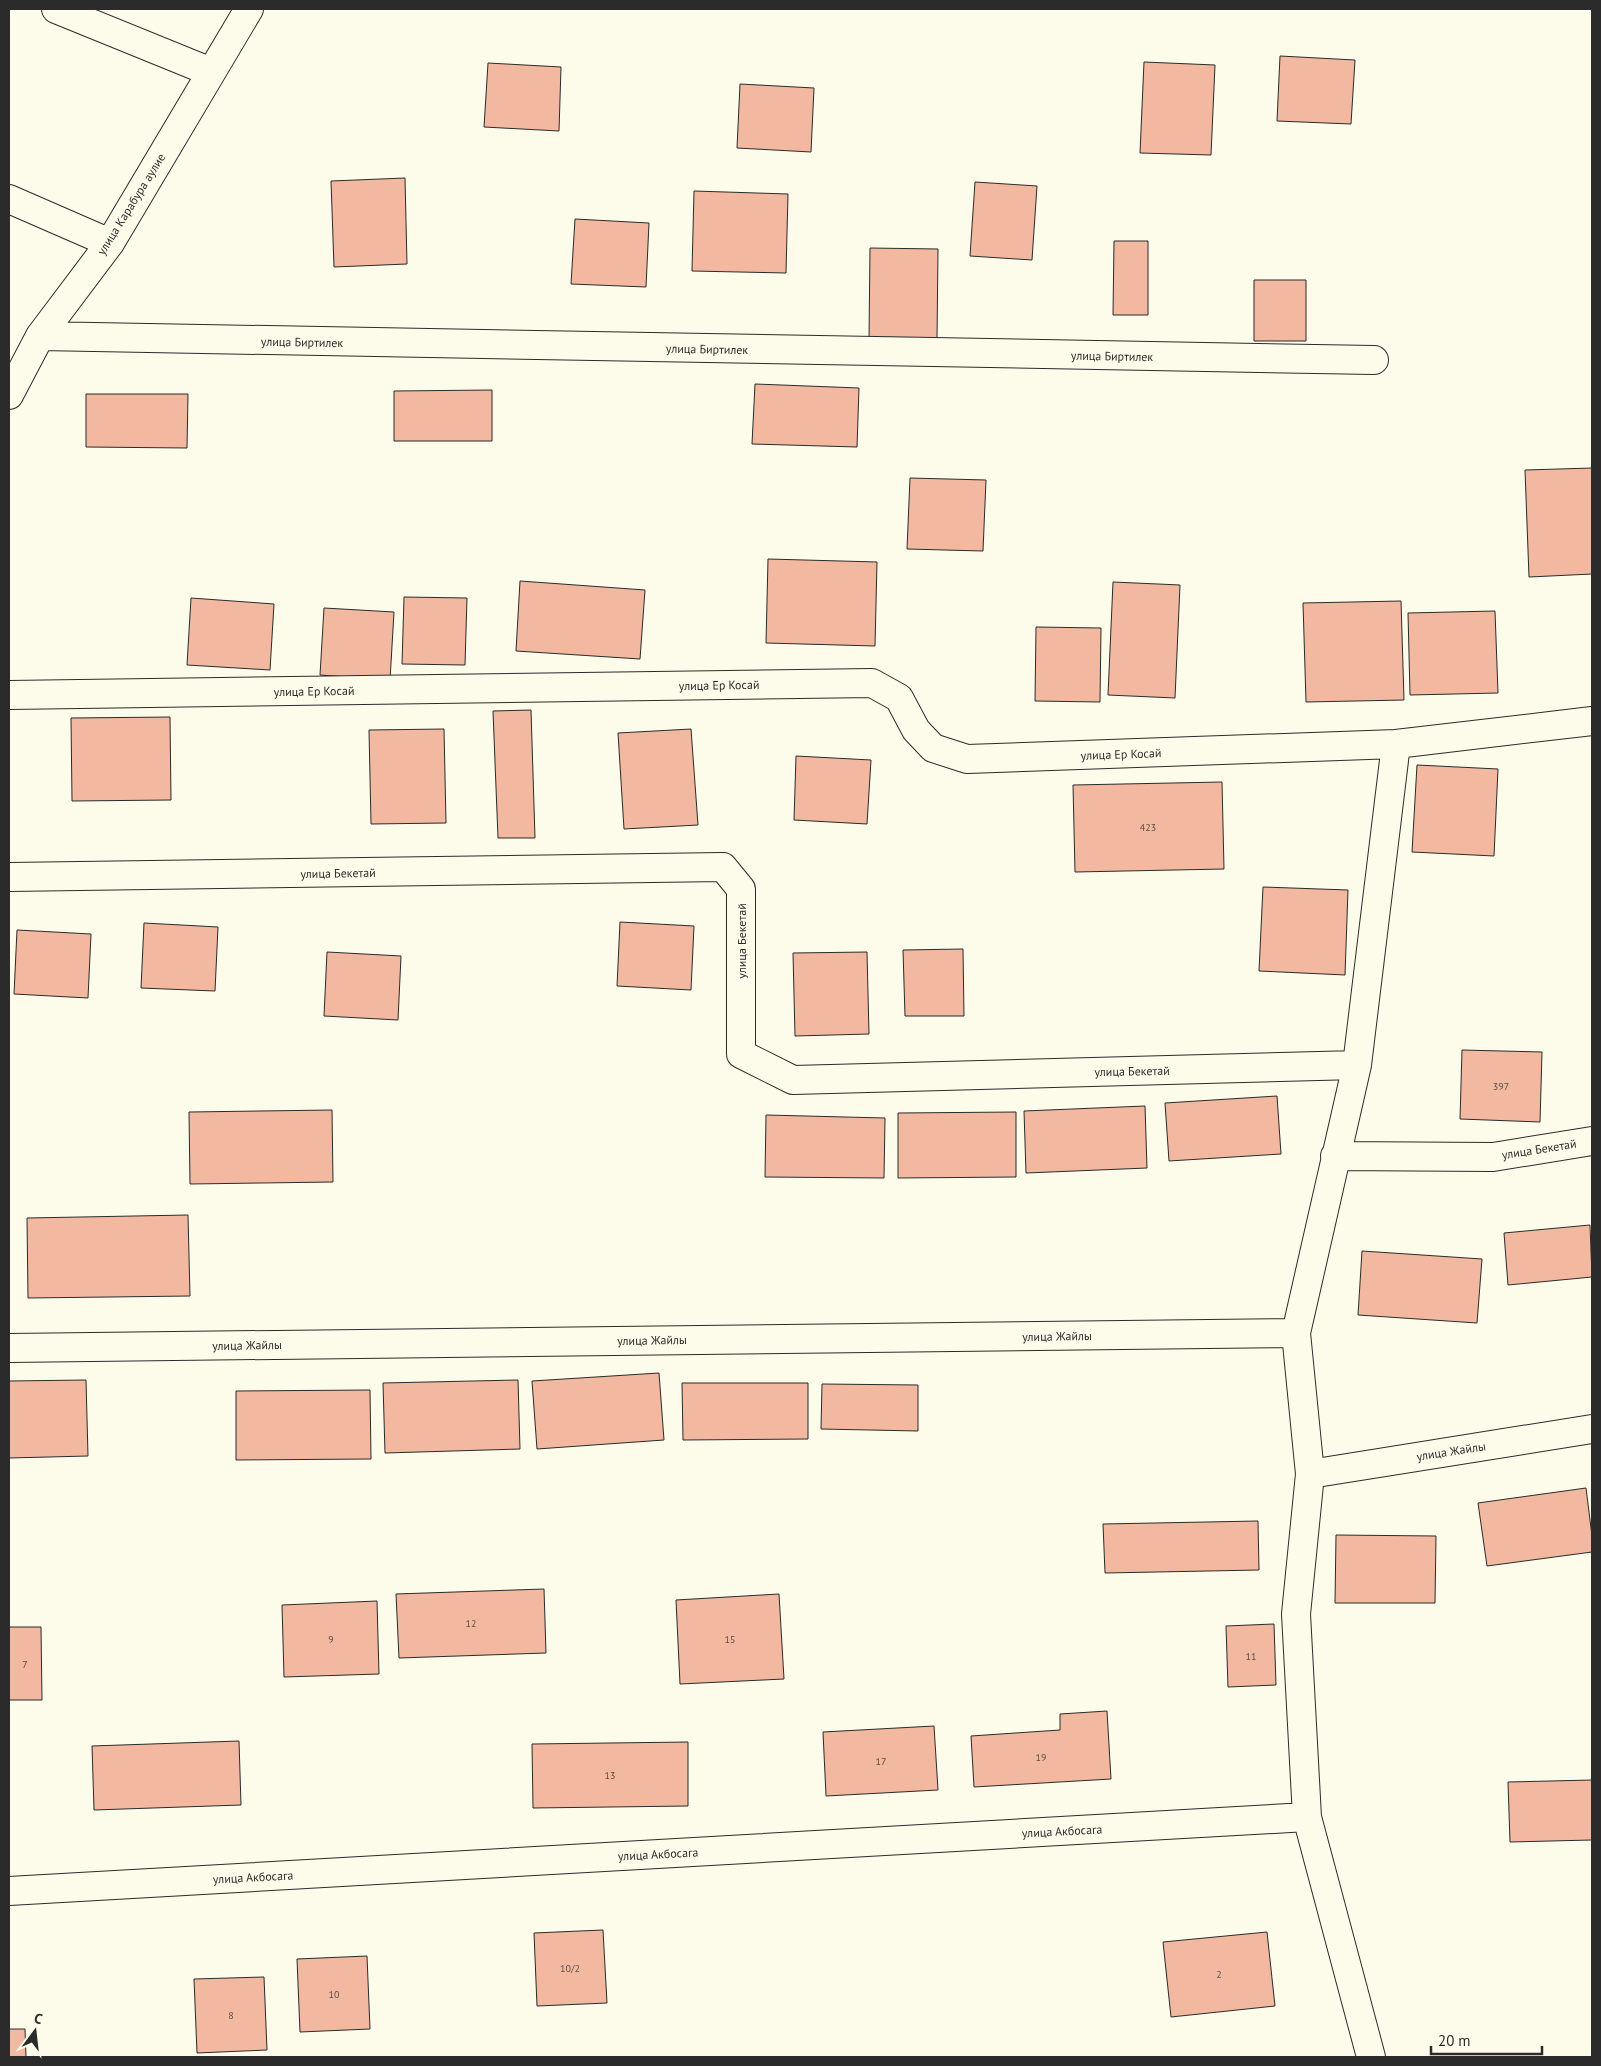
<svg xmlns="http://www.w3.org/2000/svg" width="1601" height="2066" viewBox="0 0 1601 2066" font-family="'PT Sans',sans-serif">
<rect width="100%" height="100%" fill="#fdfbea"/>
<path fill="#f2b8a0" stroke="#2b2b2b" d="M1280,56L1355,60L1351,124L1277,121Z
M1144,62L1215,65L1211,155L1140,153Z
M488,63L561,67L559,131L484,127Z
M740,84L814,88L811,152L737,148Z
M405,178L407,264L334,267L331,181Z
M975,182L1037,186L1032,260L970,256Z
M694,191L788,194L786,273L692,271Z
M575,219L649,223L646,287L571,284Z
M1114,241H1148V315H1113Z
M870,248L938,249L937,340L869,339Z
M1254,280H1306V341H1254Z
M755,384L859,388L857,447L752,444Z
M492,390V441H394V391Z
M86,394H188L187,448L86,447Z
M1592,468V574L1529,577L1525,470Z
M910,478L986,480L983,551L907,549Z
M768,559L877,562L875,646L766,643Z
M520,581L645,590L640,659L516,651Z
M1113,582L1180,585L1175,698L1108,695Z
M404,597L467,598L465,665L402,664Z
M191,598L274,604L270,670L187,665Z
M1401,601L1404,700L1306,702L1303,603Z
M324,608L394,612L390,680L320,675Z
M1495,611L1498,693L1410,695L1408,613Z
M1036,627L1101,628L1100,702L1035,701Z
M531,710L535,838H498L493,711Z
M170,717L171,800L72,801L71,718Z
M444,729L446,823L371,824L369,730Z
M691,729L698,825L624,829L618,733Z
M796,756L871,760L867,824L794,820Z
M1417,765L1498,769L1494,856L1412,852Z
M1222,782L1224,869L1075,872L1073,785Z
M1263,887L1348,890L1345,975L1259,971Z
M620,922L694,926L691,990L617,986Z
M144,923L218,927L215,991L141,988Z
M17,930L91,934L88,998L14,994Z
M963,949L964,1016H905L903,950Z
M327,952L401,956L398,1020L324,1016Z
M867,952L869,1034L795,1036L793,953Z
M1462,1050L1542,1052L1540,1122L1460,1119Z
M1277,1096L1281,1154L1169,1161L1165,1103Z
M1145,1106L1147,1168L1026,1173L1024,1111Z
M332,1110L333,1182L190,1184L189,1112Z
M1016,1112V1177L898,1178V1113Z
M766,1115L885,1118L884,1178L765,1177Z
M188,1215L190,1296L28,1298L27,1218Z
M1590,1225L1592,1277L1508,1285L1504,1233Z
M1362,1251L1482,1259L1477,1323L1358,1315Z
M659,1373L664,1440L537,1449L532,1381Z
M86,1380L88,1456L9,1458V1381Z
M518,1380L520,1449L385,1453L383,1383Z
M682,1383H808V1439L683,1440Z
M822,1384L918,1385V1431L821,1429Z
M370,1390L371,1459L236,1460V1391Z
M1586,1488L1592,1536V1552L1487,1566L1478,1503Z
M1258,1521L1259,1570L1105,1573L1103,1524Z
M1336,1535L1436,1536L1435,1603H1335Z
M544,1589L546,1653L399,1658L396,1594Z
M779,1594L784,1679L680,1684L676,1600Z
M377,1601L379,1674L284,1677L282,1605Z
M1274,1624L1276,1685L1228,1687L1226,1626Z
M9,1627H41L42,1700H9Z
M1107,1711L1111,1779L974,1787L971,1736L1060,1730V1714Z
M934,1726L938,1790L826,1796L823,1732Z
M239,1741L241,1805L94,1810L92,1746Z
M688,1742V1806L533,1808L532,1744Z
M1592,1780V1840L1510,1842L1508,1782Z
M603,1930L607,2003L537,2006L534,1933Z
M1267,1932L1275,2006L1171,2017L1163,1942Z
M367,1956L370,2029L300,2032L297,1959Z
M264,1977L267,2050L197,2053L194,1979Z
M9,2029H25L26,2057H9Z"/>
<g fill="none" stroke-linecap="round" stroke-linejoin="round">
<g stroke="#2b2b2b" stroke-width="30">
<path id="minor" d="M56,9L211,72
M9,199L110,243
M40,336L1374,360
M9,395L40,336L110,243L249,9
M9,695L872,683L899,698L916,730L933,748L967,759L1396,744
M9,877L723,867L741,889V1054L793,1080L1357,1065
M1335,1156L1493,1157L1592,1141
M9,1348L1296,1333
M1310,1474L1592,1429
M9,1891L1307,1817
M1371,2057L1307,1817L1296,1614L1310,1474L1296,1333L1357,1065L1396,744L1592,721"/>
</g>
<use href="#minor" stroke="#fdfbea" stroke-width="28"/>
</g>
<g text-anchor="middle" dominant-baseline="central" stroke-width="4" stroke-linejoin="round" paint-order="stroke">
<g font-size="10" fill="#5d4e48">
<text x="1148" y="827">423</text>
<text x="1501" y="1086">397</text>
<text x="471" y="1623">12</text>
<text x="331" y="1639">9</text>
<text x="730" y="1639">15</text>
<text x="1251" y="1656">11</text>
<text x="25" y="1664">7</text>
<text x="1041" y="1757">19</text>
<text x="881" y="1761">17</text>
<text x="610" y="1775">13</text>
<text x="570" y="1968">10/2</text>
<text x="1219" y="1974">2</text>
<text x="334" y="1994">10</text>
<text x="231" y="2015">8</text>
</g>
<g font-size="12" fill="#2b2b2b" stroke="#fdfbea">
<text transform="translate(131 204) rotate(-58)">улица Карабура аулие</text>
<text transform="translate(302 342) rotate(1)">улица Биртилек</text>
<text transform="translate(707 349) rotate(1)">улица Биртилек</text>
<text transform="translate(1112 356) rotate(1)">улица Биртилек</text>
<text transform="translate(719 685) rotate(-1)">улица Ер Косай</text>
<text transform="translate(314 691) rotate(-1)">улица Ер Косай</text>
<text transform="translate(1121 754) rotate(-2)">улица Ер Косай</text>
<text transform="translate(338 873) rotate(-1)">улица Бекетай</text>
<text transform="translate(741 941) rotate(-90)">улица Бекетай</text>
<text transform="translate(1132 1071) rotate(-1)">улица Бекетай</text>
<text transform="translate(1539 1149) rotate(-9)">улица Бекетай</text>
<text transform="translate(1057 1336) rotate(-1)">улица Жайлы</text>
<text transform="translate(652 1340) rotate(-1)">улица Жайлы</text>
<text transform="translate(247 1345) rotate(-1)">улица Жайлы</text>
<text transform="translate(1451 1451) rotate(-9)">улица Жайлы</text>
<text transform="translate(1062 1831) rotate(-3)">улица Акбосага</text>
<text transform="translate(658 1854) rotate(-3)">улица Акбосага</text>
<text transform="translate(253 1877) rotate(-3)">улица Акбосага</text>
</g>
</g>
<rect width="1601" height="2066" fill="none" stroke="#2b2b2b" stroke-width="20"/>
<g transform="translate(35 2031) rotate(15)" stroke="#fdfbea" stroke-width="4" paint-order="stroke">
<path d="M0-4L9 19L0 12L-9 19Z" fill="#2b2b2b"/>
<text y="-8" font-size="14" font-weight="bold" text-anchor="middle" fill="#2b2b2b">С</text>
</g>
<path d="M1431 2046v8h111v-8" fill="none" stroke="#2b2b2b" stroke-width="2.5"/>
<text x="1438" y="2046" font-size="15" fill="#2b2b2b" stroke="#fdfbea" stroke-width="4" paint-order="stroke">20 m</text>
</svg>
